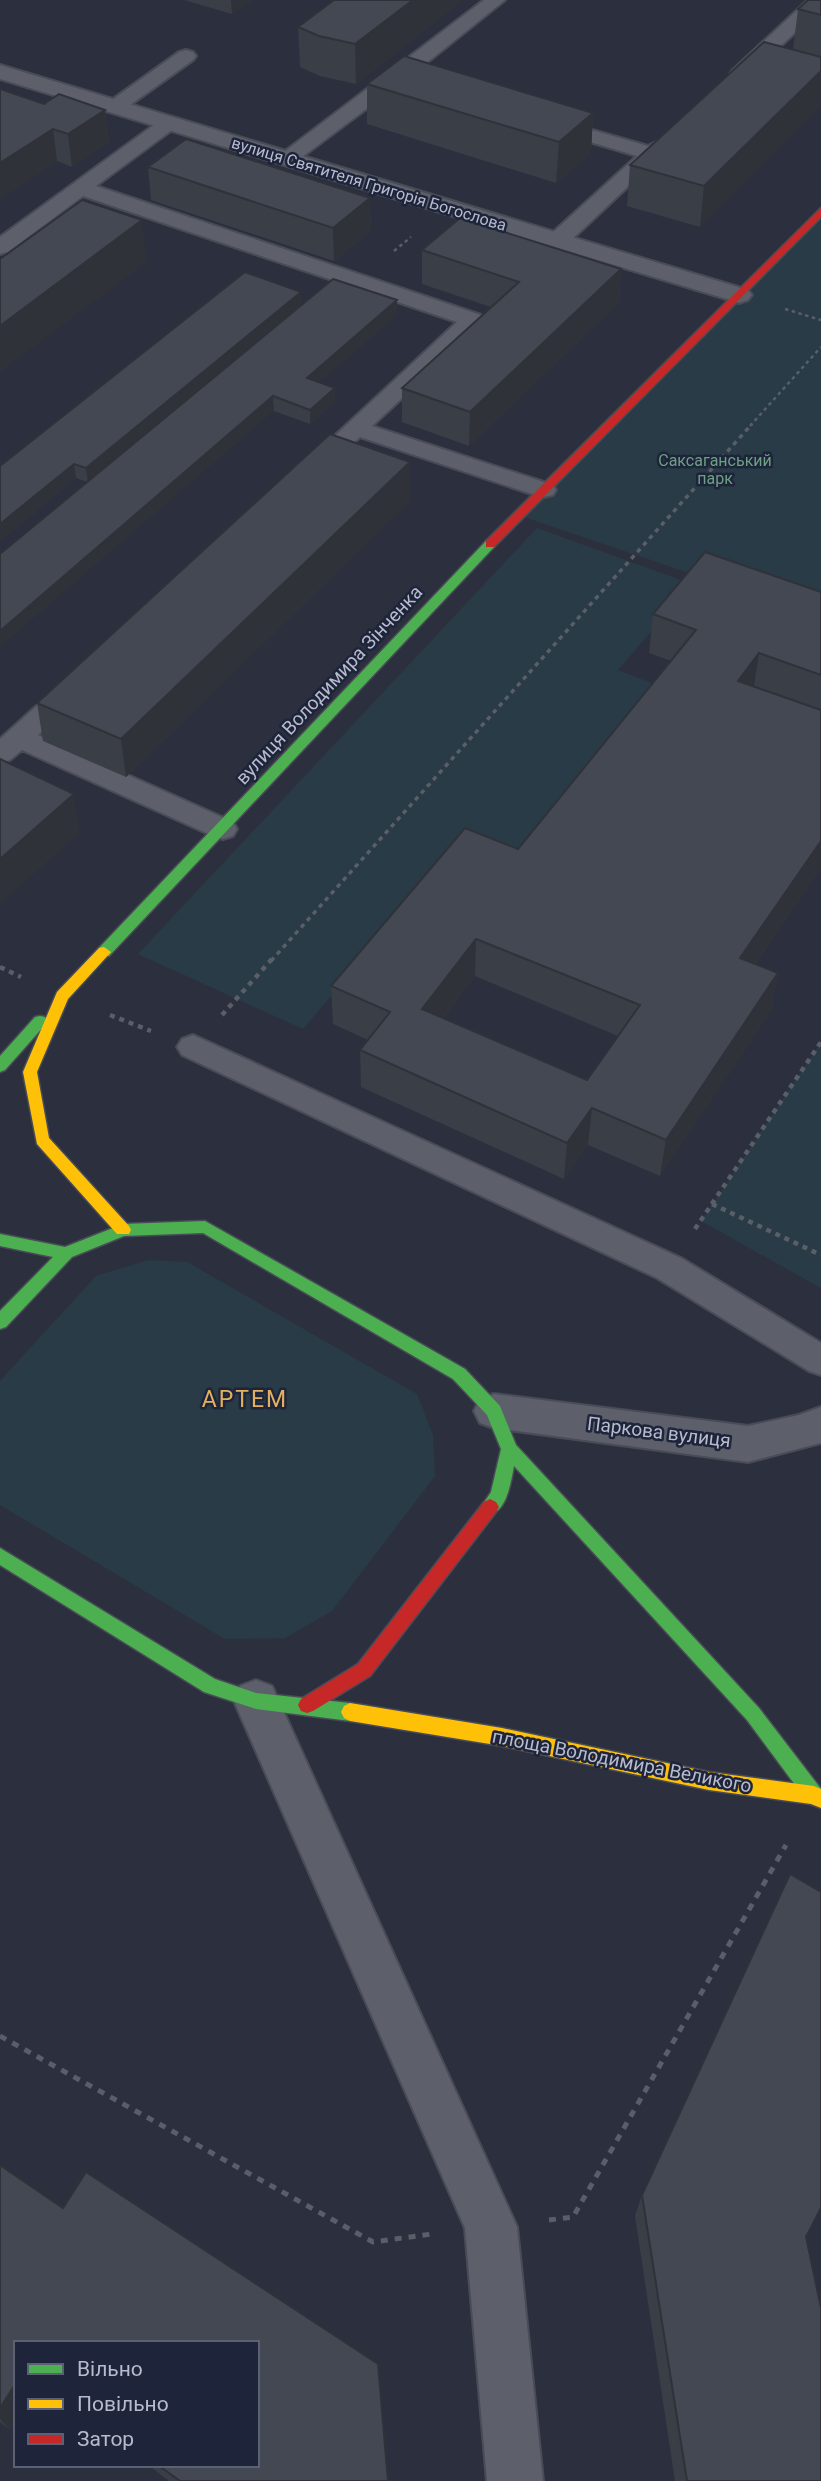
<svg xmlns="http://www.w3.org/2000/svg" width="821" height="2481" viewBox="0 0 821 2481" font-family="Roboto,sans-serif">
<rect width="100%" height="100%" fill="#2c303e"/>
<path fill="#283b46" d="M821,211V618L518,515Z
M537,528L692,584L618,670L659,686L505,875L453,853L303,1029L138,954Z
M821,1042V1288L701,1221Z
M148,1260L187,1262L417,1394L433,1435L435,1476L332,1611L285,1638L225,1639L0,1505V1381L96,1276Z"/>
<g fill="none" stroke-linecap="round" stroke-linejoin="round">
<g stroke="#494c57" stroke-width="4">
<path id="lane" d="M484,0H505L409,77L418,83L415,87L408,89L397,86L294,163H280L277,159L280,155Z
M808,0H821V8L747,78H733L730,74L733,70Z
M186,50L193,52L196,56L193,60L123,110H109L106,106L109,102L179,52Z
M169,117L176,119L179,123L176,127L96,186L481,315L484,320L481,325L372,426L553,485L556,490L553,495L544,497L535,495L360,437L319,475L310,477L301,475L298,470L457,322L83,196L8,252L0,254V237L162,119Z
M547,117L648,146L662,139L669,141L672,145L566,245H550L547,240L550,235L637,156L540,127L537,123L540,119Z
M72,680L82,683L85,689L38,735L233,822L237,829L233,836L223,839L213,836L22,750L10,760L0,763V739L62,683Z
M193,1035L681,1258L821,1343V1375L809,1371L657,1278L182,1055L177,1047L182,1039Z"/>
</g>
<g stroke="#494c57" stroke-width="4">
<path id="street" d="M0,65L748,290L752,295L748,300L739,303L730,300L0,79Z
M494,1394L748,1426L799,1415L821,1407V1443L748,1462L494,1428L480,1423L474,1411L480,1399Z
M256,1680L272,1686L517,2227L543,2481H487L465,2228L234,1701L240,1686Z"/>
</g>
<g stroke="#494c57" stroke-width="3">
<path id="fast" d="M490,540L496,544L494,547L109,956H99L97,952L99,948L486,541Z
M40,1016L45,1017L47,1021L45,1025L5,1070L0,1072V1056L35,1017Z
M205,1221L465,1369L500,1406L516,1445L759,1708L821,1789V1801L814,1804L807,1801L747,1720L514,1466C511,1481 506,1520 484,1512L481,1507L491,1492L501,1449L487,1415L453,1379L203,1233L124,1236L72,1257L6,1327L0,1329V1311L53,1257L0,1246V1234L65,1247L123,1224Z
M0,1548L215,1679L256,1693L350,1703L356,1706L359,1712L356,1718L350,1721L256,1709L204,1692L0,1565Z"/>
</g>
<g stroke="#494c57" stroke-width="3">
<path id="slow" d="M104,947L111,952L68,999L37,1072L49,1138L129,1226L131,1230L129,1234H117L37,1144L23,1072L57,992L99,948Z
M350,1703L502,1728L709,1772L814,1786L821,1789V1808L811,1804L709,1790L502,1746L350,1721L344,1718L341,1712L344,1706Z"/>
</g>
<g stroke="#494c57" stroke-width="3">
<path id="jam" d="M821,208V217L494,547H486V541Z
M490,1499L496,1502L499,1507L496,1512L370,1676L313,1711L307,1713L301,1711L298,1705L301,1699L358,1664L484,1502Z"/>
</g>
<path stroke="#5a5e68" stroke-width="2.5" stroke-dasharray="3.5 3.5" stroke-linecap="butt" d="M394,251L411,237
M785,309L821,320
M750,426L821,347"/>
<path stroke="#5a5e68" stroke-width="3.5" stroke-dasharray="4.5 4.5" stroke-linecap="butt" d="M271,961L752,424"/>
<path stroke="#5a5e68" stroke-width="4.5" stroke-dasharray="5 5" stroke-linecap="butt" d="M0,967L21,977
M110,1015L151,1031
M222,1015L272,959
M712,1204L821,1255
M695,1229L821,1042"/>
<path stroke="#5a5e68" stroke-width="5" stroke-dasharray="7 7" stroke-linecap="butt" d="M0,2036L373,2242L432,2234
M549,2220L573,2217L786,1845"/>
<use href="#lane" fill="#5d606b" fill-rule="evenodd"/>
<use href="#street" fill="#5d606b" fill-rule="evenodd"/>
<use href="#fast" fill="#4caf50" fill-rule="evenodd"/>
<use href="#slow" fill="#ffc107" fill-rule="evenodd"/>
<use href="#jam" fill="#c62828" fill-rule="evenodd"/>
</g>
<path fill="#3a3e47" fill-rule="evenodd" d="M184,0H252L232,14Z
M334,0H463L356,84L320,76L300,67L298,27Z
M821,0V57L793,49L798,9Z
M764,42L700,227L627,206L630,165Z
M367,84L593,113L591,153L556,183L367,124Z
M0,89L44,104L105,110L109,142L72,167L57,161L0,199Z
M148,167L370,198L371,231L334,261L151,200Z
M422,250L621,269L619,303L469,446L402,422V388L491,307L422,284Z
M302,304L397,315L319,382L335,402L310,424L274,411L87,482L76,478L0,541V466Z
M410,501L126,777L43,741L37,703Z
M821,592V868L755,964L778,973L771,1011L660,1176L588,1145L564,1179L361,1087L360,1050L368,1040L333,1024L331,986L518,849L671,661L649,653L653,614ZM475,976L618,1036L587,1080L443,1018Z
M0,2165L388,2481H169L148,2465H257L16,2343V2420L10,2430L0,2422Z
M642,2195L806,2237L821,2481H675L635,2216Z"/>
<path fill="#30323a" d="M231,0H252L232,14Z
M413,0H463L356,84L355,44Z
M821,71V106L700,227L704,186Z
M105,110L109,142L72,167L68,134Z
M593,113L591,153L556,183L559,142Z
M53,129L57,161L0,199V163Z
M370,198L371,231L334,261L333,228Z
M142,220L147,262L0,372V326Z
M621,269L619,303L469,446L470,412Z
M301,292L302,306L88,483L86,468Z
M397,300V315L308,392L307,378Z
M335,388V402L310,424V410Z
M273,396L274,411L0,647V631Z
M410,462V501L126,777L121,739Z
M74,464L76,478L0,541V524Z
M759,653L753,692L738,681Z
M74,794L80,833L0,904V859Z
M821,841V868L733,995L740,958Z
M476,939L475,976L421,1046L422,1009Z
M778,973L771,1011L660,1176L666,1140Z
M592,1108L588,1145L564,1179L567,1143Z
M16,2383V2420L10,2430L0,2419V2408Z"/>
<path fill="#444853" stroke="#30323a" stroke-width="2" fill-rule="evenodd" d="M334,0H413L355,44L319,36L298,27Z
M808,0H821V15L798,9Z
M764,42L821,57V71L704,186L630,165Z
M404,56L593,113L559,142L367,84Z
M0,89L44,104L59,94L105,110L68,134L53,129L0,163Z
M186,139L370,198L333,228L148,167Z
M82,200L142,220L0,326V259Z
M460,218L621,269L470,412L402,388L519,282L422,250Z
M245,272L301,292L86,468L74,464L0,524V466Z
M333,279L397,300L307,378L335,388L310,410L273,396L0,631V554Z
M330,434L410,462L121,739L37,703Z
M705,552L821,592V675L759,653L738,681L821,710V841L740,958L778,973L666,1140L592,1108L567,1143L360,1050L390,1012L331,986L465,828L518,849L696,630L653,614ZM476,939L640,1005L587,1080L422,1009Z
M0,759L74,794L0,859Z
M790,1874L821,1892V2208L806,2237L821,2308V2481H687L642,2195Z
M0,2165L63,2208L86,2172L378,2364L388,2481H180L158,2465H257V2343H16V2383L0,2408Z"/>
<g text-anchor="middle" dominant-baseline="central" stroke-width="5" stroke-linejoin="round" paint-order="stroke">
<g font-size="16" fill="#b7bbce" stroke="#1e243a">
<text transform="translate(369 184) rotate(17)">вулиця Святителя Григорія Богослова</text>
</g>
<g font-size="16" fill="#6ca183" stroke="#1e243a">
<text x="715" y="460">Саксаганський<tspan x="715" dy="18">парк</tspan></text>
</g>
<g font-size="19" fill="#b7bbce" stroke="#1e243a">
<text transform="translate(329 685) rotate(-47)">вулиця Володимира Зінченка</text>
<text transform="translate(659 1432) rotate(7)">Паркова вулиця</text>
<text transform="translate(622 1761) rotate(11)">площа Володимира Великого</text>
</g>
<g font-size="23" letter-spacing="2" fill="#e1b160" stroke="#1e243a">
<text x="245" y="1399">АРТЕМ</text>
</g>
</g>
<rect x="14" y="2341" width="245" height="126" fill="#1e243a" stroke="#5b6075" stroke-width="2"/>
<rect x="28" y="2364" width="35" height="10" fill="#4caf50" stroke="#5b6075" stroke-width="2"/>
<text x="77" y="2376" font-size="21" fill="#b7bbce">Вільно</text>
<rect x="28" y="2399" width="35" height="10" fill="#ffc107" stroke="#5b6075" stroke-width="2"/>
<text x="77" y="2411" font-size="21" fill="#b7bbce">Повільно</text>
<rect x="28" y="2434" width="35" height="10" fill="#c62828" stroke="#5b6075" stroke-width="2"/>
<text x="77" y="2446" font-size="21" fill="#b7bbce">Затор</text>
</svg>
